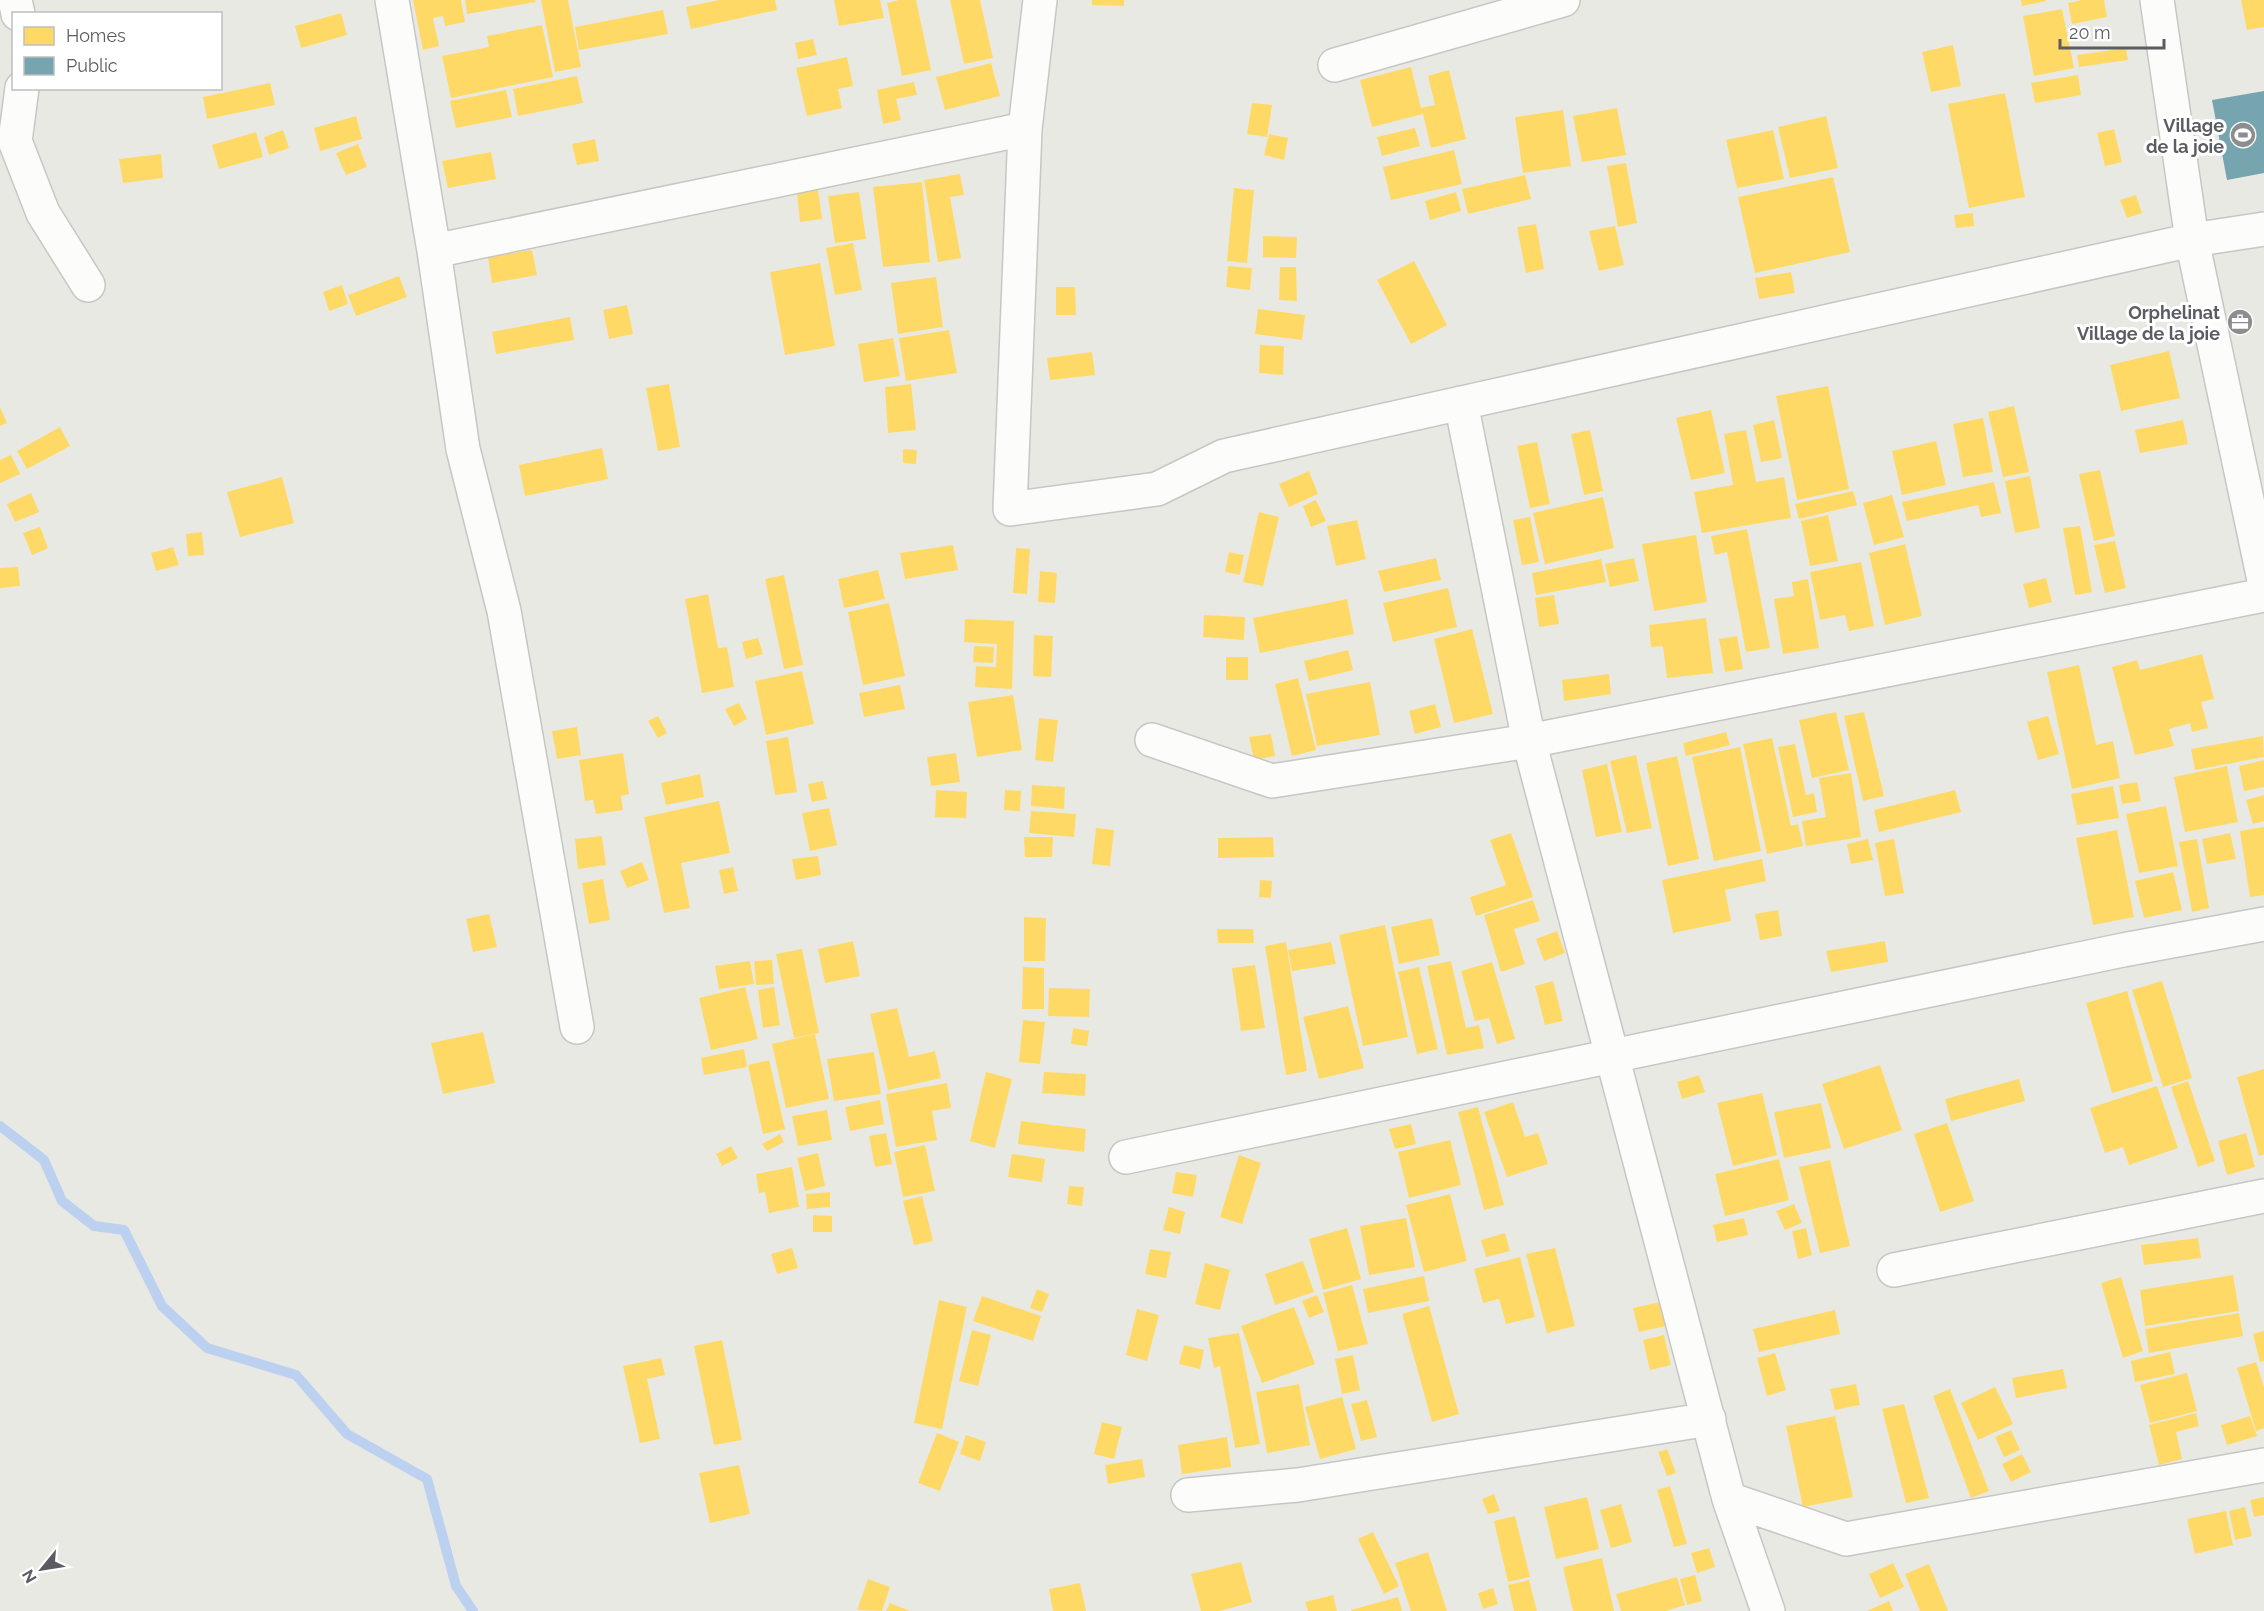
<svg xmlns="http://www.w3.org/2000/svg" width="2264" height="1611" viewBox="0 0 2264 1611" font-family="Raleway,sans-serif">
<rect width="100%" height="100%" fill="#e9e9e4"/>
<path fill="#ffd966" d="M413,0H461L465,22L445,26L443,16L433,18L439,46L423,50Z
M465,0H535L536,2L467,14Z
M541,0H568L581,67L555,72Z
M719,0H775L777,10L691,29L686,7Z
M834,0H880L884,18L839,26Z
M899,0H916L931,70L902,76L887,3Z
M950,0H980L993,58L964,64Z
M1092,0H1124V6L1092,5Z
M2021,0H2045L2046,1L2022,6Z
M2082,0H2104L2107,17L2072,24L2068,3Z
M2241,0H2264V27L2247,30Z
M2062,9L2074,68L2034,76L2023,16Z
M663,10L668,34L579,50L575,27Z
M341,13L347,35L301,48L295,26Z
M542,25L553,77L451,98L442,56L489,47L487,36Z
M813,39L817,55L798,59L795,43Z
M1953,45L1961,86L1931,92L1922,52Z
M2126,48L2128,60L2079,67L2077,55Z
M847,57L853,86L838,89L842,108L807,116L796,68Z
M991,63L1000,96L945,110L936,77Z
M1411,67L1421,108L1435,105L1428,76L1449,70L1466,139L1431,148L1423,114L1372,127L1360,80Z
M2078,75L2081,95L2035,103L2031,83Z
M577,76L583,103L518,116L513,89Z
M914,82L917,95L896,99L901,120L883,124L877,90Z
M270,83L275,105L207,119L203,97Z
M506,90L512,117L456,128L450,101Z
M2005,93L2025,197L1969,208L1948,104Z
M1252,103L1272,105L1267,137L1247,134Z
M1617,108L1626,155L1582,162L1573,116Z
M1563,110L1571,166L1523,173L1515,117Z
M356,116L362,139L320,151L314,128Z
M1826,116L1838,168L1790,178L1778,127Z
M1415,128L1420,146L1382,156L1377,137Z
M2114,129L2122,162L2105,166L2097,133Z
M283,130L289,148L269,155L264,137Z
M1773,130L1784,179L1737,188L1726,140Z
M256,132L263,157L219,169L212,145Z
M1269,134L1288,138L1284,160L1264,155Z
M595,139L599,161L577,165L572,144Z
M358,144L367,167L346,175L336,153Z
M1454,150L1462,184L1391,200L1383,167Z
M491,152L496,179L448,188L442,161Z
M161,154L163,178L123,183L119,159Z
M1626,163L1637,223L1618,227L1607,166Z
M960,174L964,195L950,197L961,258L938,262L924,180Z
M1525,175L1531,199L1468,214L1462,189Z
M1833,177L1850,252L1755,273L1738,197Z
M817,182L822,219L800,222L796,184Z
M922,182L930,262L883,267L873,187Z
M1234,188L1254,190L1247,263L1227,261Z
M859,192L866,239L835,243L828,196Z
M1456,192L1461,211L1430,220L1425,201Z
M2136,195L2142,213L2127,218L2120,200Z
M1973,213L1974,226L1956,228L1954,215Z
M1536,224L1544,269L1526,273L1517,227Z
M1615,226L1624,265L1599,271L1589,231Z
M1263,236L1297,237L1296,258L1263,257Z
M853,243L862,290L835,295L826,248Z
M532,250L537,275L492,283L488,257Z
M1414,261L1447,325L1411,344L1377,280Z
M820,263L835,346L785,355L770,272Z
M1228,266L1252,268L1250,290L1226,287Z
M1280,267H1296L1297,301L1279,300Z
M1791,272L1795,293L1759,299L1755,278Z
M399,276L407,297L356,316L348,295Z
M936,277L943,327L898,334L891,283Z
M342,285L348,304L329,311L323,292Z
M1056,287H1075L1076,315H1056Z
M627,305L633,334L609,339L603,310Z
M1258,309L1305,315L1302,340L1255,334Z
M570,317L574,340L496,354L492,332Z
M949,330L957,373L906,381L899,338Z
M893,338L900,376L864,382L858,344Z
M1260,345L1284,346L1283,375L1259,373Z
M2169,351L2180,398L2121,411L2110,365Z
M1092,352L1095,375L1050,380L1047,358Z
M669,384L680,447L658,451L646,388Z
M911,384L916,430L888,433L885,387Z
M1828,386L1849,489L1797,500L1776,396Z
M2014,406L2029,472L2003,477L1988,412Z
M0,407L7,423L0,426Z
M1711,410L1725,473L1691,480L1676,418Z
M1983,418L1993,472L1963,477L1953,424Z
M1774,420L1782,458L1761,462L1753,425Z
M2183,420L2188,444L2140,453L2135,430Z
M60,427L70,446L27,469L17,451Z
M1590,430L1603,491L1584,495L1571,434Z
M1746,430L1756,482L1784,477L1791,518L1702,533L1694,492L1733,485L1724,434Z
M1936,441L1946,485L1902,495L1892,451Z
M1537,442L1550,504L1530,508L1517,446Z
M602,448L608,479L525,496L519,465Z
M903,449L917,450L916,464L903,463Z
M11,455L20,474L0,483V460Z
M2100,470L2115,536L2094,541L2079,474Z
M1309,471L1318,494L1289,507L1279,484Z
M2030,476L2040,528L2015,533L2005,481Z
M282,477L294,523L240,537L227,492Z
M1994,482L2001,513L1981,517L1978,505L1907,521L1902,502Z
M1853,491L1857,505L1799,519L1795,504Z
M31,493L39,512L15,522L7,504Z
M1892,495L1904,537L1874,545L1863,503Z
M1603,497L1614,548L1545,564L1533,513Z
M1316,500L1326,521L1311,527L1303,506Z
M1259,512L1279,517L1263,586L1243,582Z
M1828,515L1838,561L1810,566L1801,521Z
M1530,517L1539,562L1522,565L1513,520Z
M1357,520L1366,559L1336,566L1327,526Z
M2080,526L2092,592L2075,595L2063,528Z
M40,527L48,548L32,555L23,533Z
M1747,529L1770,648L1746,652L1727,552L1715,555L1711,536Z
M202,532L204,555L188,556L186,534Z
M1696,535L1707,602L1654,611L1642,544Z
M2115,541L2126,588L2105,593L2094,545Z
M1905,544L1922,616L1885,625L1869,553Z
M953,545L958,570L905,579L900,553Z
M173,547L179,565L156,571L151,553Z
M1016,548L1030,549L1027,594L1013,593Z
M1229,552L1244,555L1240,575L1225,572Z
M1436,558L1441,580L1384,592L1378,571Z
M1634,558L1639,581L1610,587L1605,564Z
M1601,559L1606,582L1536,595L1532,573Z
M1861,562L1874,626L1849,631L1845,615L1820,620L1810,572Z
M18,567L20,586L0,588V568Z
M878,570L885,599L844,608L838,579Z
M1040,571L1057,573L1055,603L1038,602Z
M784,575L803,665L784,669L765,579Z
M2046,578L2052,602L2029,608L2023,584Z
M1808,579L1819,648L1783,654L1774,599L1794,596L1792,582Z
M1448,588L1457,627L1393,642L1383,603Z
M708,594L718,648L727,647L734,687L702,693L685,599Z
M1554,595L1559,624L1539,627L1535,598Z
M1347,599L1354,634L1260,653L1253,618Z
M889,603L905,676L863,685L848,612Z
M1204,615L1245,617L1244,640L1203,637Z
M1706,618L1713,673L1667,678L1663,646L1651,647L1649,625Z
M965,619L1014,621L1012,689L975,687L976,666L996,667L997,644L964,642Z
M1472,629L1493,714L1454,723L1434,639Z
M1034,635L1053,636L1051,677L1033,676Z
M1737,636L1743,669L1725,672L1719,639Z
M758,638L763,654L746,659L742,642Z
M974,646L994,647L993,663L973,662Z
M1348,650L1353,670L1309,681L1304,661Z
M2202,654L2214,699L2201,702L2208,728L2192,732L2190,723L2169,729L2174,746L2135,755L2112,667L2137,660L2140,670Z
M1226,657H1248V680H1226Z
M2079,665L2096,745L2113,741L2120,778L2072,789L2047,672Z
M802,671L814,724L766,735L755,681Z
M1609,674L1611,694L1564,701L1562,680Z
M1298,678L1316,750L1292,756L1275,684Z
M1370,682L1380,735L1317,746L1306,694Z
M900,685L905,709L864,717L859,693Z
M1013,695L1022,750L977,757L968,702Z
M739,703L747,719L734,726L725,709Z
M1435,704L1441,727L1415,734L1409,711Z
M1836,712L1849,770L1812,778L1799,720Z
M1864,712L1884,796L1863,801L1844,716Z
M658,716L667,733L658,738L648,721Z
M2048,716L2059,754L2038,760L2027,722Z
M1039,718L1058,720L1053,762L1035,760Z
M577,727L581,755L557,759L552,731Z
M1726,732L1730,745L1686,756L1683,743Z
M1271,734L1275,756L1254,760L1249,737Z
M2263,736L2264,757L2195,770L2191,749Z
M788,737L797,792L775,795L766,741Z
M1772,738L1791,826L1798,824L1803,846L1767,854L1743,744Z
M1795,744L1806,795L1814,793L1817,812L1793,817L1778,747Z
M1740,747L1761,851L1714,861L1692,757Z
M623,753L629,794L621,796L623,810L596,814L593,800L585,801L579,760Z
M956,753L960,782L931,786L927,757Z
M1636,755L1652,828L1627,833L1610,761Z
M1677,756L1699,859L1668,866L1646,763Z
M2264,760V787L2244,791L2239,766Z
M1607,764L1622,832L1596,837L1582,770Z
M2227,766L2238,822L2185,832L2174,777Z
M1851,773L1861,837L1806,846L1802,821L1826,817L1819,778Z
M700,774L704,797L666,805L661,783Z
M823,781L827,799L812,802L808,784Z
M2137,782L2141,801L2122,804L2119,785Z
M1032,785L1065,787L1064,809L1031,806Z
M2113,786L2119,818L2077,825L2071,794Z
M936,790L967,792L966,818L935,817Z
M1005,790L1021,791L1020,811L1004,810Z
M1955,790L1961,812L1879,832L1874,810Z
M2264,795V821L2253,824L2246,800Z
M719,801L730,853L681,863L690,908L664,913L644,817Z
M2166,806L2178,866L2139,873L2126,814Z
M829,808L837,845L810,851L802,813Z
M1031,811L1076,814L1074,837L1029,833Z
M2264,827V895L2250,897L2240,831Z
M1096,828L1114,830L1110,866L1092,864Z
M2117,830L2134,917L2093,925L2076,838Z
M1511,833L1533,897L1476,916L1470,897L1506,885L1490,840Z
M2230,833L2236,859L2207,864L2202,839Z
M602,836L606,865L578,869L575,839Z
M1024,837H1053L1052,857H1025Z
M1273,837L1274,857L1218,858V838Z
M1868,839L1873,860L1851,864L1847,844Z
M1894,839L1904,893L1885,896L1875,843Z
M2197,839L2209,908L2192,912L2179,842Z
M818,856L821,875L796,880L792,859Z
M1762,859L1766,881L1725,890L1731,921L1673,933L1662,880Z
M642,862L649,880L627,888L620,871Z
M733,867L738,891L724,894L719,870Z
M2173,872L2182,910L2144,918L2135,881Z
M603,879L610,920L589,924L582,883Z
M1260,880L1272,881L1271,898L1259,897Z
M1533,900L1540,921L1514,929L1525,964L1501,972L1484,915Z
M1778,910L1782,936L1760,940L1755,914Z
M489,914L497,947L473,952L466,919Z
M1024,917L1046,918L1045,961H1024Z
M1432,918L1440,955L1399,964L1391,927Z
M1385,925L1408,1037L1363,1046L1339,935Z
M1217,929H1253L1254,943H1218Z
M1557,931L1565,953L1544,961L1536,939Z
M853,941L860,976L825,983L818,949Z
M1885,941L1888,962L1831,972L1826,951Z
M1286,942L1307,1071L1286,1075L1265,946Z
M1331,942L1336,964L1292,971L1288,950Z
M802,949L819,1033L794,1038L776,954Z
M772,960L774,984L756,985L754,961Z
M750,961L754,984L719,989L715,966Z
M1451,961L1466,1028L1479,1025L1484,1048L1447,1055L1427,966Z
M1492,962L1515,1039L1497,1044L1489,1018L1475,1021L1461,971Z
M1255,965L1265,1028L1241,1031L1232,968Z
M1023,967L1044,968V1009H1022Z
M1419,967L1438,1049L1417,1054L1398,972Z
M1553,981L1563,1021L1545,1025L1535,986Z
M2162,981L2192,1078L2163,1087L2132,990Z
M745,987L758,1039L711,1050L699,998Z
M774,987L780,1025L763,1028L758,990Z
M1049,988L1090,989L1089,1017L1048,1016Z
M2127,991L2153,1081L2112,1093L2086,1003Z
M1348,1006L1364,1068L1319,1079L1303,1017Z
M897,1008L909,1057L935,1051L941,1078L888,1090L870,1014Z
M1023,1020L1045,1022L1040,1064L1019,1062Z
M1073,1028L1089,1031L1087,1046L1071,1044Z
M483,1032L495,1083L443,1094L431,1043Z
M815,1034L829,1099L786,1108L772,1044Z
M744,1049L747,1067L704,1075L701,1058Z
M874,1052L881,1094L834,1101L827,1059Z
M769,1060L785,1129L763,1134L748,1065Z
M1880,1065L1902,1130L1844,1149L1822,1084Z
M2264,1069V1154L2259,1156L2237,1077Z
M986,1072L1012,1079L995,1148L970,1141Z
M1044,1072L1086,1074L1085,1096L1042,1093Z
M1699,1075L1705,1092L1682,1099L1677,1082Z
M2019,1079L2025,1101L1951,1121L1945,1099Z
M2188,1081L2215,1161L2198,1167L2171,1087Z
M947,1083L951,1108L932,1111L937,1140L896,1147L886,1094Z
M2157,1086L2178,1148L2129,1165L2123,1147L2105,1153L2090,1108Z
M1762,1093L1777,1155L1733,1166L1717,1103Z
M880,1100L884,1124L850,1131L845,1107Z
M1513,1102L1525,1137L1538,1133L1548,1164L1507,1177L1484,1112Z
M1821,1103L1831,1148L1784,1158L1774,1112Z
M1478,1107L1504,1205L1484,1210L1458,1112Z
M827,1110L832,1140L798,1146L792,1116Z
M1021,1121L1086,1129L1084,1152L1018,1144Z
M1947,1123L1974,1201L1940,1212L1914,1134Z
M1411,1124L1416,1144L1395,1149L1389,1129Z
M886,1133L892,1164L875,1167L869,1136Z
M2246,1133L2255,1167L2227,1175L2218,1141Z
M780,1134L784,1142L767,1151L762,1144Z
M1450,1140L1461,1185L1409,1198L1398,1152Z
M925,1145L935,1191L903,1197L894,1152Z
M731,1146L738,1158L722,1166L716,1154Z
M818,1153L825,1186L805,1191L797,1158Z
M1012,1154L1045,1159L1042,1182L1008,1177Z
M1239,1155L1261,1163L1242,1224L1220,1217Z
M1779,1159L1789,1200L1725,1216L1715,1174Z
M1830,1160L1850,1246L1820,1253L1799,1167Z
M792,1167L799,1207L769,1213L765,1192L759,1193L756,1174Z
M1176,1172L1197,1175L1193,1197L1172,1193Z
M1069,1186L1084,1187L1082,1206L1067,1204Z
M830,1192V1207L807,1209L806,1194Z
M1450,1194L1467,1261L1424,1272L1406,1205Z
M922,1196L933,1241L914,1245L903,1201Z
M1794,1204L1802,1223L1785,1230L1776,1211Z
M1169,1207L1185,1212L1180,1234L1163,1230Z
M813,1215L832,1216V1232H813Z
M1406,1218L1415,1267L1369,1275L1360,1226Z
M1744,1218L1748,1235L1717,1242L1713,1225Z
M1347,1228L1361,1279L1323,1290L1309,1239Z
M1806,1228L1812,1255L1798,1259L1792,1231Z
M1505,1233L1510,1251L1486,1257L1481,1240Z
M2198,1238L2201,1258L2144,1265L2141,1245Z
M792,1248L798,1268L777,1274L771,1254Z
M1555,1248L1575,1326L1547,1333L1526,1254Z
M1150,1249L1171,1252L1166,1278L1145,1274Z
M1520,1257L1535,1317L1506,1324L1499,1299L1483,1303L1474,1269Z
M1303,1261L1314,1292L1275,1305L1265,1274Z
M1205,1263L1230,1270L1220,1310L1195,1304Z
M2233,1275L2239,1311L2145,1326L2140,1290Z
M1424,1276L1429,1301L1368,1313L1363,1289Z
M2121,1277L2143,1351L2123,1358L2101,1283Z
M1352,1285L1368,1344L1338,1351L1323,1293Z
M1037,1289L1049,1294L1042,1312L1030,1308Z
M1317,1295L1324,1312L1309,1318L1302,1301Z
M982,1296L1041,1316L1033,1341L973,1321Z
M939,1300L967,1307L942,1429L914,1423Z
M1660,1302L1666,1326L1639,1332L1633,1308Z
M1429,1306L1459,1414L1432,1422L1402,1314Z
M1294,1307L1315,1364L1262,1383L1241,1326Z
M1137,1309L1159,1315L1147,1361L1126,1355Z
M1835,1310L1840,1334L1759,1352L1753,1329Z
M2239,1313L2243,1336L2149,1353L2145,1329Z
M972,1330L991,1335L978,1386L959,1381Z
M2264,1331V1361L2260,1362L2253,1334Z
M1239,1333L1260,1444L1235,1448L1220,1366L1214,1368L1208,1338Z
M1664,1335L1671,1365L1650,1370L1643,1340Z
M722,1340L742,1440L714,1445L694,1346Z
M1184,1345L1204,1350L1200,1369L1179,1364Z
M2170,1352L2175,1374L2135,1382L2131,1361Z
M1775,1353L1786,1390L1767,1396L1757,1358Z
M1353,1355L1360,1390L1342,1394L1335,1359Z
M661,1358L665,1375L647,1379L660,1439L640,1443L623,1366Z
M2256,1362L2264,1387V1428L2256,1431L2237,1368Z
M2063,1369L2067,1388L2016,1398L2012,1378Z
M2187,1373L2197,1411L2150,1423L2140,1385Z
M1299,1384L1310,1445L1267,1453L1256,1392Z
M1856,1384L1860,1405L1835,1410L1830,1389Z
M1995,1387L2013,1424L1978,1440L1961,1403Z
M1950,1389L1989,1491L1971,1498L1933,1396Z
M1342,1397L1356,1449L1320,1459L1305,1407Z
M1367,1400L1377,1437L1361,1441L1351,1404Z
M1904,1404L1929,1498L1906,1503L1882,1409Z
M2196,1413L2199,1426L2176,1432L2182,1459L2159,1465L2149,1425Z
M1835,1416L1853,1497L1803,1507L1786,1426Z
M2250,1416L2257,1436L2227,1445L2221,1425Z
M1102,1422L1122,1427L1114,1459L1094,1454Z
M2011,1430L2020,1450L2004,1457L1995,1437Z
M937,1433L959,1442L940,1491L918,1483Z
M966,1435L986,1442L980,1461L960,1454Z
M1227,1437L1231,1467L1182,1474L1178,1445Z
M1667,1449L1676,1473L1667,1476L1658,1452Z
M2022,1454L2031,1472L2011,1482L2002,1464Z
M1142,1459L1145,1477L1108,1484L1105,1465Z
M739,1465L750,1514L710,1523L699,1473Z
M1670,1486L1687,1544L1674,1547L1657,1490Z
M1494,1494L1500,1511L1488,1514L1482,1499Z
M1587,1497L1599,1549L1556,1559L1544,1507Z
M2264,1497V1515L2254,1517L2250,1500Z
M1621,1504L1632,1542L1611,1548L1600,1510Z
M2245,1507L2252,1536L2235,1540L2229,1511Z
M2226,1511L2233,1545L2195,1554L2187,1519Z
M1515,1516L1530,1577L1508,1582L1494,1521Z
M1373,1532L1399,1586L1384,1594L1358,1539Z
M1709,1548L1715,1567L1697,1573L1691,1553Z
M1428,1552L1447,1611H1411L1395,1563Z
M1602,1558L1614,1611H1573L1563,1567Z
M1241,1562L1252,1602L1220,1611H1201L1191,1574Z
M1893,1563L1904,1587L1880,1598L1869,1574Z
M1929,1564L1948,1611H1920L1905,1574Z
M1695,1575L1702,1601L1687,1605L1680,1579Z
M1677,1577L1685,1605L1666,1611H1621L1616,1594Z
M868,1579L890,1587L882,1611L857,1610Z
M1529,1580L1537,1611H1514L1508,1585Z
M1080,1583L1086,1611H1053L1049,1589Z
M1493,1588L1498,1604L1483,1609L1478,1593Z
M1333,1595L1337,1611H1308L1305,1602Z
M1398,1597L1402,1611H1351V1610Z
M1889,1601L1893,1611H1867Z
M890,1603L910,1611H886Z"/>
<path fill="#76a5af" d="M2264,91V173L2227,180L2212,100Z"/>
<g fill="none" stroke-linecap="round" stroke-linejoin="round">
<path stroke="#bcd0ef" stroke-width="10" d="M0,1126L44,1160L62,1201L94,1226L124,1230L162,1306L207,1348L296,1375L347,1434L427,1479L456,1586L473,1611"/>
<g stroke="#c6c6c4" stroke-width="36">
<path id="minor" d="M15,0L18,14
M392,0L434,251L463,449L504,611L577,1027
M1040,0L1025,129L1010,509L1157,489L1224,456L2192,240L2264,229
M2157,0L2192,240L2264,580
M1335,65L1563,0
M22,88L15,141L43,213L88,285
M434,251L1025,129
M1461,403L1529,741L1729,1499L1768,1611
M1152,740L1272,781L1529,741L2264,595
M1126,1157L2123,950L2264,924
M1894,1270L2264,1196
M1188,1495L1298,1485L1709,1419
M1729,1499L1846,1539L2264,1465"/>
</g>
<use href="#minor" stroke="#fcfcfb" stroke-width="33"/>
</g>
<defs>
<g id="stadium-disc" transform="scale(1.35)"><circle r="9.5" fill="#8c8d8f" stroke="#fff"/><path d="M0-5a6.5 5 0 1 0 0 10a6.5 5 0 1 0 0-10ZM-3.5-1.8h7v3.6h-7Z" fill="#fff"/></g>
<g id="office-disc" transform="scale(1.35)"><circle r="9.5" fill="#8c8d8f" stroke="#fff"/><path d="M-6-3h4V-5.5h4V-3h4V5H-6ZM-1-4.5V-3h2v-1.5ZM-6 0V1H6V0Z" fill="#fff"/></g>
</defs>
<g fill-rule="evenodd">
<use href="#stadium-disc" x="2243" y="135"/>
<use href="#office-disc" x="2240" y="322"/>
</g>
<g text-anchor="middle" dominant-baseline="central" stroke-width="6" stroke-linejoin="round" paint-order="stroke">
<g font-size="18" font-weight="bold" fill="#5a5c61" stroke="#fff" text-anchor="end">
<text x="2224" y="125">Village<tspan x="2224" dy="21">de la joie</tspan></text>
<text x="2220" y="312">Orphelinat<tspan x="2220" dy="21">Village de la joie</tspan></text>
</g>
</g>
<rect x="12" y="12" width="210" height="78" fill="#ffffff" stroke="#bdbec0" stroke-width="1.5"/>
<rect x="24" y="27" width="30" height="18" fill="#ffd966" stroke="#bdbec0" stroke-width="1.5"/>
<text x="66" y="42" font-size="18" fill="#5a5c61">Homes</text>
<rect x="24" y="57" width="30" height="18" fill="#76a5af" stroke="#bdbec0" stroke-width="1.5"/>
<text x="66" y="72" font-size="18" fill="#5a5c61">Public</text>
<g transform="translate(42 1569) rotate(240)" stroke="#ffffff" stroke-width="4.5" paint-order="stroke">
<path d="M0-4.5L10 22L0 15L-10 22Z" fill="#5a5c61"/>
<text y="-9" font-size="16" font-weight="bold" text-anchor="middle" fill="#5a5c61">N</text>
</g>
<path d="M2060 39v9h104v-9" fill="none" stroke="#5a5c61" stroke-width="3"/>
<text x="2069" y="39" font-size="18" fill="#5a5c61" stroke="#ffffff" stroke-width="4.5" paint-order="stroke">20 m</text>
</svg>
